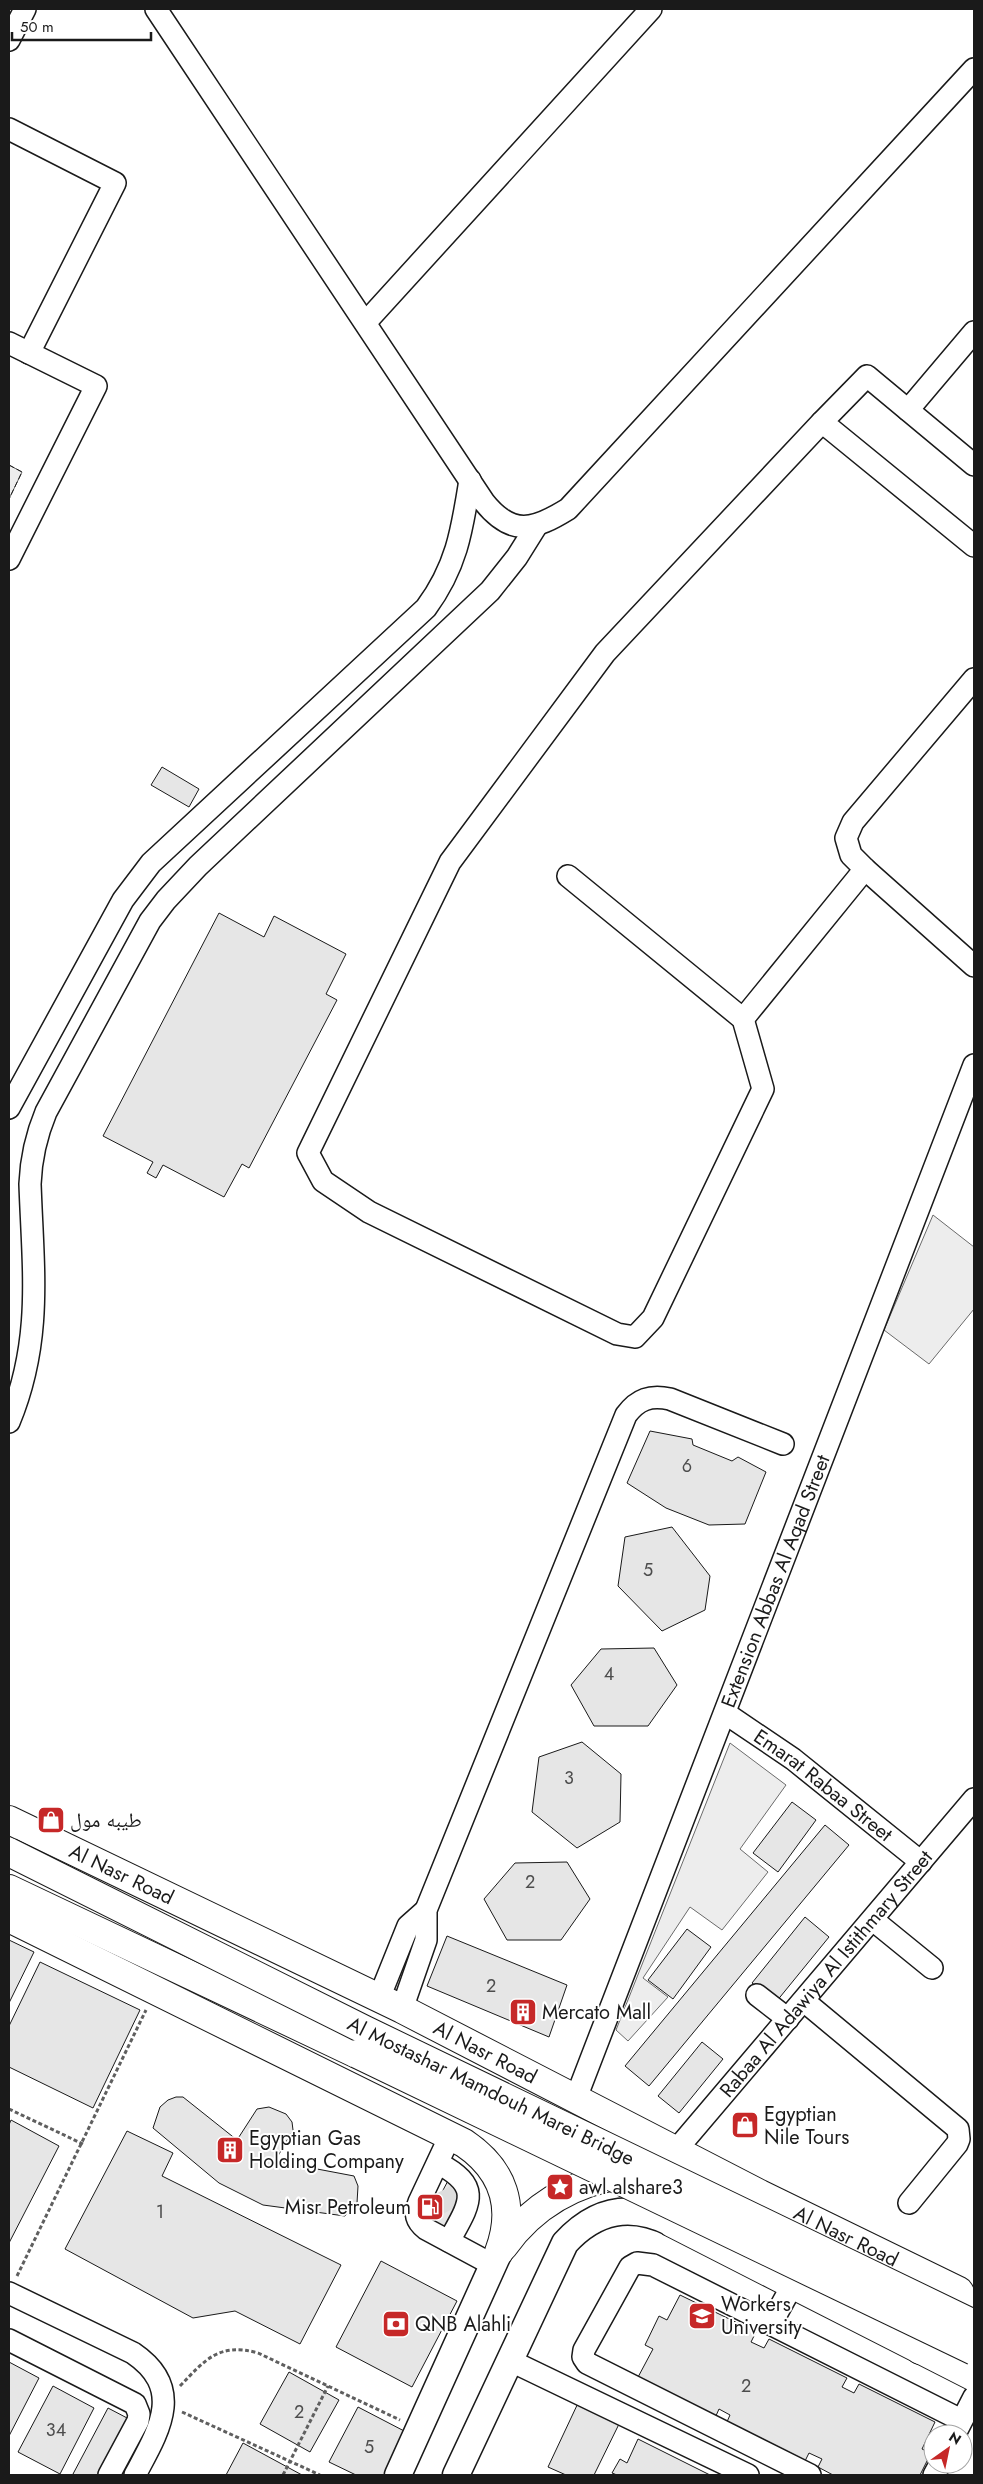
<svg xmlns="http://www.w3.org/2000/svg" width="983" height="2484" viewBox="0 0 983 2484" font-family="Jost,'Noto Naskh Arabic',sans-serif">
<rect width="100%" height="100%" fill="#fff"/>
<path fill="#ededed" stroke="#6a6a6a" d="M9,465L22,472L9,499Z
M933,1215L974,1247V1309L929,1364L884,1330Z
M730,1743L786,1785L740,1849L768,1872L722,1930L690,1907L643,1978L668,1997L628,2041L616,2030Z"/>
<path fill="#e6e6e6" stroke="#1a1a1a" d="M162,767L199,789L189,807L151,785Z
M219,913L264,937L274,916L346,954L326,994L337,1000L249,1168L242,1164L224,1197L163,1165L156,1178L147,1173L153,1162L103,1136Z
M650,1431L692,1439L693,1445L732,1461L738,1457L766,1472L745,1524L709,1525L666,1508L627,1483Z
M672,1527L710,1576L705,1610L662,1631L618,1586L625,1537Z
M654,1648L677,1685L648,1726H594L571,1685L601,1649Z
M582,1742L621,1774L620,1822L577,1848L532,1812L539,1757Z
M792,1802L816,1820L778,1872L753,1853Z
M825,1825L849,1845L649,2086L625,2066Z
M567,1862L590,1899L561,1940H507L484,1899L515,1863Z
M805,1917L829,1937L776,2002L752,1983Z
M687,1929L711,1947L673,1999L648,1980Z
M447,1936L567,1985L549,2037L427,1986Z
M9,1940L34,1952L9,2003Z
M40,1962L140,2010L93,2108L9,2067V2026Z
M702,2042L723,2059L679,2113L658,2096Z
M176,2097H183L237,2140L257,2109L269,2107L286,2114L292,2122L293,2130L275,2161L354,2176L358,2186L357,2203L345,2216L263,2205L219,2183L153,2128L160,2107L168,2100Z
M11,2120L59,2146L9,2243V2125Z
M127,2131L173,2153L162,2176L341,2265L300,2344L235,2311L193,2318L65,2249Z
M451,2175L459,2200L441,2237L432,2211Z
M381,2261L457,2301L412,2387L336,2347Z
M680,2295L756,2332L751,2342L764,2348L769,2339L847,2378L842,2387L854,2393L859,2384L935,2422L922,2449L931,2453L920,2475H833L818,2467L822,2459L809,2453L804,2463L726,2424L730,2415L719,2409L715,2418L637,2379L653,2349L645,2345L659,2316L667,2320Z
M9,2362L39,2378L9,2436Z
M289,2372L339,2400L310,2452L260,2424Z
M53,2386L94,2408L60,2474L18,2452Z
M579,2401L621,2420L594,2475H566L548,2467Z
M358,2407L408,2433L386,2475H356L329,2462Z
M108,2408L150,2430L126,2475H75L73,2474Z
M638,2439L710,2475H617L612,2473L620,2459L627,2463Z
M243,2443L302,2475H226Z"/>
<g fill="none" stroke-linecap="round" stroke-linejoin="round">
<path stroke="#ddd" stroke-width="21" stroke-dasharray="21 11" stroke-linecap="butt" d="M443,2190L454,2210"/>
<g stroke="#1a1a1a" stroke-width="24">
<g id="minor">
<path d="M156,9L484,502C512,537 534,530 568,509L974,69"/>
<path d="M9,40L25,9"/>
<path d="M9,129L115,183L29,353"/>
<path d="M366,322L651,9"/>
<path d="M9,343L96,386L9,559"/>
<path d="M908,410L974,332"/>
<path d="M974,465L867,376L822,422L974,546"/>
<path d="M974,679L853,822L846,838L851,855L865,869L974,966"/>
<path d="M568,876L743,1019L763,1089L653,1318L635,1337L617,1334L369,1212L323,1181L308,1153L450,862L605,653L822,422"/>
<path d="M743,1019L865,869"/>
<path d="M9,1108L123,900L151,863L426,608C457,566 462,530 470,480"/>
<path d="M9,1422C43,1340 33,1270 30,1184C31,1158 36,1136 46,1112L150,921L166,900L198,866L490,591L517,557L537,525"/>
<path id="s1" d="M725,1713L793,1759L921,1862"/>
<path d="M873,1920L932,1968"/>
<path d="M757,1995L788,2019"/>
<path d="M379,1998L408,1926L426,1910"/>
<path d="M804,2001L958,2129L959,2139L957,2144L909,2203"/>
<path d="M402,2009L426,1940V1910L626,1415C638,1399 650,1395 670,1399L783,1444"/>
<path id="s2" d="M576,2098L974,1065"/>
<path d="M450,2136L419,2202C414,2214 416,2221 426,2229L493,2265"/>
<path id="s3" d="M677,2149L974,1799"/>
<path d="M438,2163C483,2187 470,2203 449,2241"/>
<path d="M9,2293L133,2353C186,2389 158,2432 135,2475"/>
<path d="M771,2324L793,2284"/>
<path d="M9,2340L135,2404L139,2414L138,2421L109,2475"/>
<path d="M509,2360L748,2475"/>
<path d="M955,2434L974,2397"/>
<path d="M810,2475L587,2363L583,2357L584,2350L630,2267L637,2263L653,2265L961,2420"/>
<path d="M934,2475L940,2464"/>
</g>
</g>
<g stroke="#1a1a1a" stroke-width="29">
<path id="major" d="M398,2475L499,2252
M456,2475L565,2243C596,2209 631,2203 672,2223"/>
</g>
<g stroke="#1a1a1a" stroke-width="30">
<g id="highway">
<path id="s4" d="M9,1820L402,2009L760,2194L959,2291L968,2308L967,2327L956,2343L939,2351L920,2350"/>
<path d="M9,1889L357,2054"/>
<path d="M9,1918L464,2143C504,2170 516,2207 499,2252"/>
<path d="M672,2223L974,2377"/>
<path d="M503,2247C533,2205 576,2181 627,2174"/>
</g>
</g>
<path stroke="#5f5f5f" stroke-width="3" stroke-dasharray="4 2.5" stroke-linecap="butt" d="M9,2109L83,2144
M17,2276L146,2010
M180,2386C205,2360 219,2342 258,2353L400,2420
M182,2412L320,2475
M283,2475L328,2386"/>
<use href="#minor" stroke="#fff" stroke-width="21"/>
<use href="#major" stroke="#fff" stroke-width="26"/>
<use href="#highway" stroke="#fff" stroke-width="28"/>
<g stroke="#1a1a1a" stroke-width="30" stroke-linecap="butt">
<g id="highway-bridge">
<path id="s5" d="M9,1852L365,2030L974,2324"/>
<path d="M357,2054L974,2351"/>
</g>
</g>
<use href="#highway-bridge" stroke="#fff" stroke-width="28"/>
<path stroke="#1a1a1a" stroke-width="1" stroke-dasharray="6 2.5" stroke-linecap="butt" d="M9,465L22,472L9,499"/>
</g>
<defs>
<g id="shop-square" transform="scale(1.4375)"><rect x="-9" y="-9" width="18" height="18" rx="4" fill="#c62828" stroke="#fff"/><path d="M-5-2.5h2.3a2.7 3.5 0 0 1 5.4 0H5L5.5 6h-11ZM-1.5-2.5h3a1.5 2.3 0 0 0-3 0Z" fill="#fff"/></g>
<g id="building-square" transform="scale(1.4375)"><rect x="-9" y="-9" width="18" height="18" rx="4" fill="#c62828" stroke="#fff"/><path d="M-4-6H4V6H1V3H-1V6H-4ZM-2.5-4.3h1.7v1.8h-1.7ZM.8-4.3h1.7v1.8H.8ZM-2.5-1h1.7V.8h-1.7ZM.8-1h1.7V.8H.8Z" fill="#fff"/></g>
<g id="sight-square" transform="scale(1.4375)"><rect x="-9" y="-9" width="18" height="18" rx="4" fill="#c62828" stroke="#fff"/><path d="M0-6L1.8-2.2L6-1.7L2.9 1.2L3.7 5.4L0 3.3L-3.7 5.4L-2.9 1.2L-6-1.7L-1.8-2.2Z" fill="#fff"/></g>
<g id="fuel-square" transform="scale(1.4375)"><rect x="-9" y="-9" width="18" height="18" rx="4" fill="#c62828" stroke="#fff"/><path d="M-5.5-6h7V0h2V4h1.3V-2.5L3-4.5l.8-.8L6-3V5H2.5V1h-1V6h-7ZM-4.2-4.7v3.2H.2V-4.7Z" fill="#fff"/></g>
<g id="university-square" transform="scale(1.4375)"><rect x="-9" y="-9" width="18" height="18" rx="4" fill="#c62828" stroke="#fff"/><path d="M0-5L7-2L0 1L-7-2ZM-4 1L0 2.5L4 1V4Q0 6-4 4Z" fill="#fff"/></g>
<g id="bank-square" transform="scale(1.4375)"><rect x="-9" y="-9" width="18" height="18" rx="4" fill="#c62828" stroke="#fff"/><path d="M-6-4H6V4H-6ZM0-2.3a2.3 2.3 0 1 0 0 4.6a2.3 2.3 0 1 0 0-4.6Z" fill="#fff"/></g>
</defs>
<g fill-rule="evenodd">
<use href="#shop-square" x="51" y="1820"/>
<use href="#building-square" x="523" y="2012"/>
<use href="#shop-square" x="745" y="2125"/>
<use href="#building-square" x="230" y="2150"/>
<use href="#sight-square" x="560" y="2187"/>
<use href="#fuel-square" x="430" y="2207"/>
<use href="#university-square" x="702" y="2316"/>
<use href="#bank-square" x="396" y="2324"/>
</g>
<g text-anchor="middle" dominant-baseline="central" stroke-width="4" stroke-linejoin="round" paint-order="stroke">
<g font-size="18" fill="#4d4d4d">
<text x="687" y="1466">6</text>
<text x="648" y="1570">5</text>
<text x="609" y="1674">4</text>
<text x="569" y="1778">3</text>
<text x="530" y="1882">2</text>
<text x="491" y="1986">2</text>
<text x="160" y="2212">1</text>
<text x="746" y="2386">2</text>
<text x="299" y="2412">2</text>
<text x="56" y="2430">34</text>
<text x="369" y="2447">5</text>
</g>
<g font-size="20" fill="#1a1a1a" stroke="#fff">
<text stroke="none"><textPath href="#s2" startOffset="554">Extension Abbas Al Aqad Street</textPath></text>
<text stroke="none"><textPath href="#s1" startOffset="122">Emarat Rabaa Street</textPath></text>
<text stroke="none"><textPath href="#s4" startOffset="125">Al Nasr Road</textPath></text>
<text stroke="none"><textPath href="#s3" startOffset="230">Rabaa Al Adawiya Al Istithmary Street</textPath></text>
<text stroke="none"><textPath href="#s4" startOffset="530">Al Nasr Road</textPath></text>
<text stroke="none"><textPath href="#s5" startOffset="538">Al Mostashar Mamdouh Marei Bridge</textPath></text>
<text stroke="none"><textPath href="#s4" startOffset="935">Al Nasr Road</textPath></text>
</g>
<g font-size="20" fill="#1a1a1a" stroke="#fff" text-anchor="start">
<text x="70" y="1820">طيبه مول</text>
<text x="542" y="2012">Mercato Mall</text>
<text x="764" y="2114">Egyptian<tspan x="764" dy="23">Nile Tours</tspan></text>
<text x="249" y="2138">Egyptian Gas<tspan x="249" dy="23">Holding Company</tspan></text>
<text x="579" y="2187">awl alshare3</text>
<text x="411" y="2207" text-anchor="end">Misr Petroleum</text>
<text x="721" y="2304">Workers<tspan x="721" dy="23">University</tspan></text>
<text x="415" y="2324">QNB Alahli</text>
</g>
</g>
<rect width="983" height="2484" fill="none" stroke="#1a1a1a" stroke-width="20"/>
<g transform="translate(948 2449) rotate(33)"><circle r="24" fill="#ffffff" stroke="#a3a3a3"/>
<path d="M0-4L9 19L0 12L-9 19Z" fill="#c62828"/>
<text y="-8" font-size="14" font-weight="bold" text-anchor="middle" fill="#1a1a1a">N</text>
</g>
<path d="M12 32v8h139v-8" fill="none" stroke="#1a1a1a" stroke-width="2.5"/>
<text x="20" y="32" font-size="15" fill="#1a1a1a" stroke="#ffffff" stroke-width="4" paint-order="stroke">50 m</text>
</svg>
